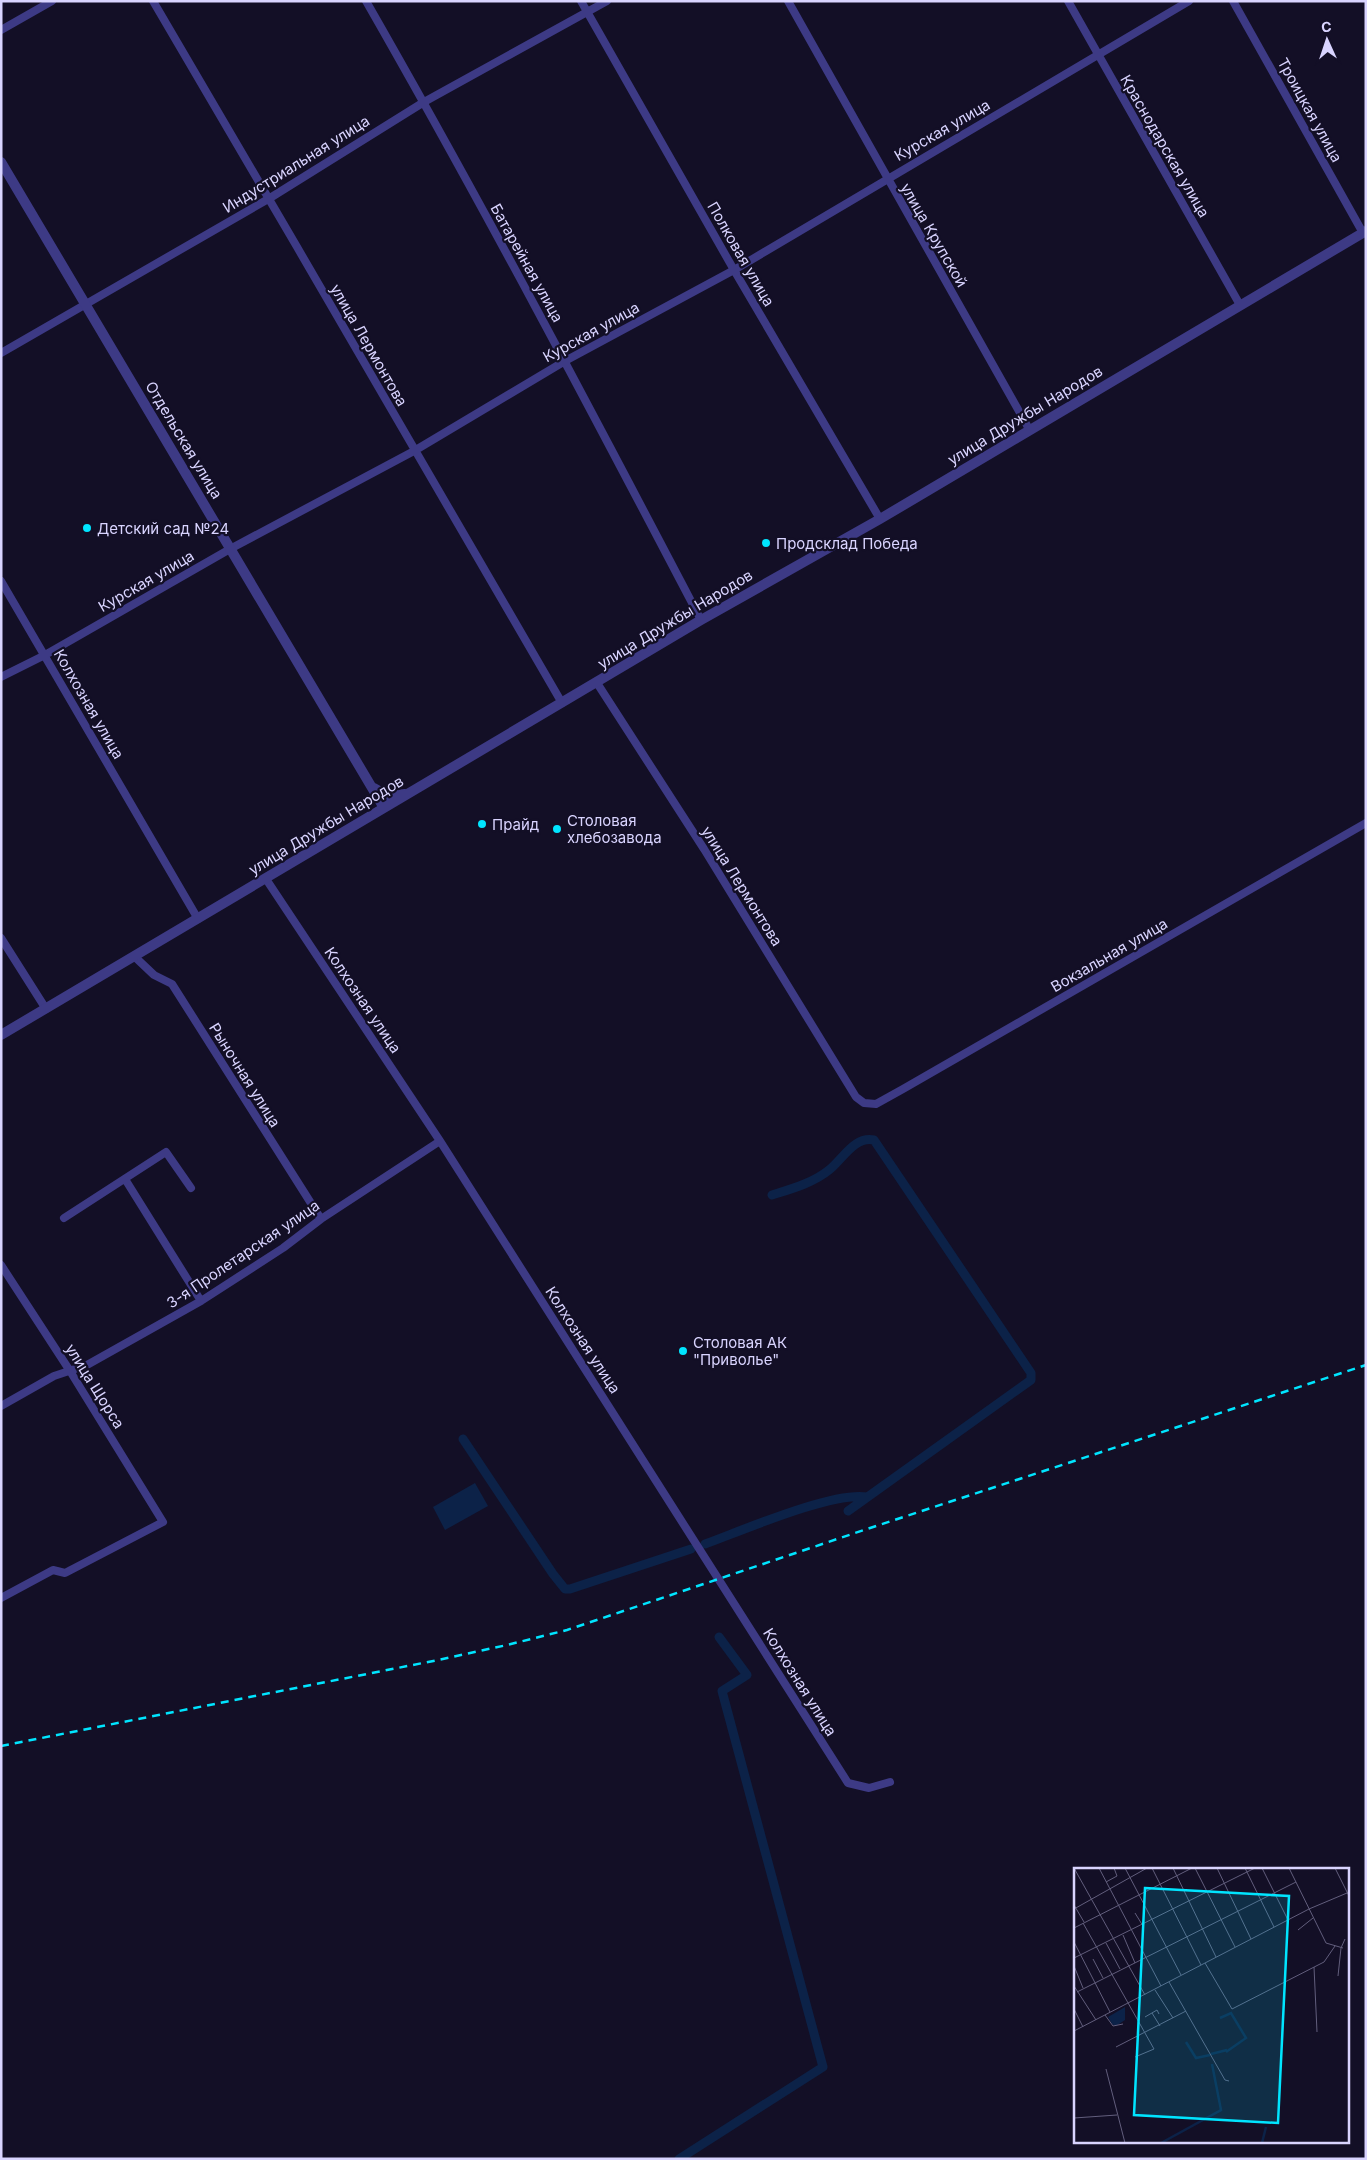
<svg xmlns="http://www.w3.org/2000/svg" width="1367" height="2160" viewBox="0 0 1367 2160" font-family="Inter,sans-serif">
<rect width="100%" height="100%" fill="#130f26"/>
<path fill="#0c2248" d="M475,1483L488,1506L445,1530L433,1507Z"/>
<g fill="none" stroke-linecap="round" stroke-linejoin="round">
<path stroke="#0c2248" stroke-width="9" d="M772,1195C791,1189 813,1183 829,1170C843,1159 854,1136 874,1140L1031,1373V1380L848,1511
M463,1439L553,1574L565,1589H570L691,1549
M705,1544C741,1531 833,1491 867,1497
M679,2159L823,2067L722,1691L747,1675L719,1637"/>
<path stroke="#3d3a85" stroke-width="8" d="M153,1C291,234 425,470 562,703
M366,1C483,205 592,412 701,620
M581,1L734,270L880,519
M788,1L1029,429
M1068,1L1240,305
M1233,1L1363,233
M1,30L52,1
M1,353L270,198L424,102L607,1
M1,581L198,919
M1,677L45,655L230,549L414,451L565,361L734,270L1189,1
M597,683L704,849L856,1097L864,1103L876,1104L903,1089L1366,823
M266,879L440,1141L848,1783L869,1788L890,1782
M1,938L46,1009
M135,957L154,975L172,984L321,1219
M125,1179L201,1301
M64,1218L166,1152L191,1188
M1,1265L70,1371L163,1522L65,1573L53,1570L1,1598
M1,1406L54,1376L87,1365L201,1301L283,1248L321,1219L440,1141"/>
<path stroke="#3d3a85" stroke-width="10" d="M1,162L384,808
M374,788L388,796L405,794
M1,1035L701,620L880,519L1366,231"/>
<path stroke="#00e5ff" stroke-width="2.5" stroke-dasharray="8 6" stroke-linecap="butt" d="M1,1746L438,1660L507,1645L567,1630L855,1533L1366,1365"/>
</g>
<g fill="#00e5ff" stroke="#130f26" stroke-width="2">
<circle cx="87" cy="528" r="5"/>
<circle cx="766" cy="543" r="5"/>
<circle cx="482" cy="824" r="5"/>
<circle cx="557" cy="829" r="5"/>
<circle cx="683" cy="1351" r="5"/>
</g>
<g text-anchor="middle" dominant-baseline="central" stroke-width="4.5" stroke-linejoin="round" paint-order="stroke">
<g font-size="15" fill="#d9d4ff" stroke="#130f26">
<text transform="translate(1310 110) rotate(61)">Троицкая улица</text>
<text transform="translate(942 130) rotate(-30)">Курская улица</text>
<text transform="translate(1165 146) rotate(60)">Краснодарская улица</text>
<text transform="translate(296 164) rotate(-32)">Индустриальная улица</text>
<text transform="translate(934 235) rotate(60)">улица Крупской</text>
<text transform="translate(741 254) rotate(60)">Полковая улица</text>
<text transform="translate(527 263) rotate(61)">Батарейная улица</text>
<text transform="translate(591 332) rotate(-29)">Курская улица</text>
<text transform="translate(369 345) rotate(60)">улица Лермонтова</text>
<text transform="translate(1025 415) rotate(-31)">улица Дружбы Народов</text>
<text transform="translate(184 440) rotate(59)">Отдельская улица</text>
<text transform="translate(146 581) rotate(-30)">Курская улица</text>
<text transform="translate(675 619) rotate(-31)">улица Дружбы Народов</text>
<text transform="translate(89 704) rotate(60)">Колхозная улица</text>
<text transform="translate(326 825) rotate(-31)">улица Дружбы Народов</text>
<text transform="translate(742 886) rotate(58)">улица Лермонтова</text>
<text transform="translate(1109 955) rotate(-30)">Вокзальная улица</text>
<text transform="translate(363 1000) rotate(56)">Колхозная улица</text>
<text transform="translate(245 1075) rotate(58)">Рыночная улица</text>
<text transform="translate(243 1254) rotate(-34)">3-я Пролетарская улица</text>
<text transform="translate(583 1340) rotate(57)">Колхозная улица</text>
<text transform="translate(95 1386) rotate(58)">улица Щорса</text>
<text transform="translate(800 1682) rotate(58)">Колхозная улица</text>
</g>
<g font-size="15" fill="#d9d4ff" stroke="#130f26" text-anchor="start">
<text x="97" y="528">Детский сад №24</text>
<text x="776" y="543">Продсклад Победа</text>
<text x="567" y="820">Столовая<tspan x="567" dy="17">хлебозавода</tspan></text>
<text x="492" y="824">Прайд</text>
<text x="693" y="1342">Столовая АК<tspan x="693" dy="17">"Приволье"</tspan></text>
</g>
</g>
<g transform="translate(1074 1868)">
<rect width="275" height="275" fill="#130f26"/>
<path d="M51,139V152L42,158L38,156L34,149Z" fill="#0c2248"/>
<path fill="none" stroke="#0c2248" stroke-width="2.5" d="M146,150L157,145L172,170L152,184M112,174L122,190L136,187M137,186L153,182M87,275L147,242L138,196M188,275L192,259"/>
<path fill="none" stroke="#625e7d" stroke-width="1" d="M0,0L71,127M25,0L87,118M51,0L107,107M78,0L127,97M99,0L142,89M121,0L161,79M143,0L177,71M171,0L200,59M188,0L214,52M215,0L252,75L269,80M261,0L275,28M32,14L43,8L40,0M0,37L10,54M0,41L73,0M61,45L69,58M9,55L80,181L61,189M0,60L118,0M224,62L239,50M49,67L61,95M0,74L36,144M32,75L46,101M0,90L181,0M19,91L29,110M131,95L158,141L250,94L261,78M0,98L9,120M240,99L243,164M264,108L267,80L271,71M95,114L151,212L155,213M0,118L22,152M81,122L99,150M3,124L222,14M0,141L9,159M78,145L86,158M31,147L39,158L49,156M71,149L83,142L85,146M0,163L235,41L273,25M42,179L112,143M32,201L51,275M0,250L43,247"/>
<path fill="#00e5ff" fill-opacity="0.15" stroke="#00e5ff" stroke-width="2.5" d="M71,20L215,28L204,255L60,247Z"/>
<rect width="275" height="275" fill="none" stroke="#d9d4ff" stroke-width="2.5"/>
</g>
<rect width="1367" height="2160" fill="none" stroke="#d9d4ff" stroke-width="5"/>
<g transform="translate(1327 40) rotate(357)" stroke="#130f26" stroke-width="4" paint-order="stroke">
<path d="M0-4L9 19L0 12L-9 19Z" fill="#d9d4ff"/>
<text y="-8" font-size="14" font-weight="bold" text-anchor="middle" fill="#d9d4ff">С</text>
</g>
</svg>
